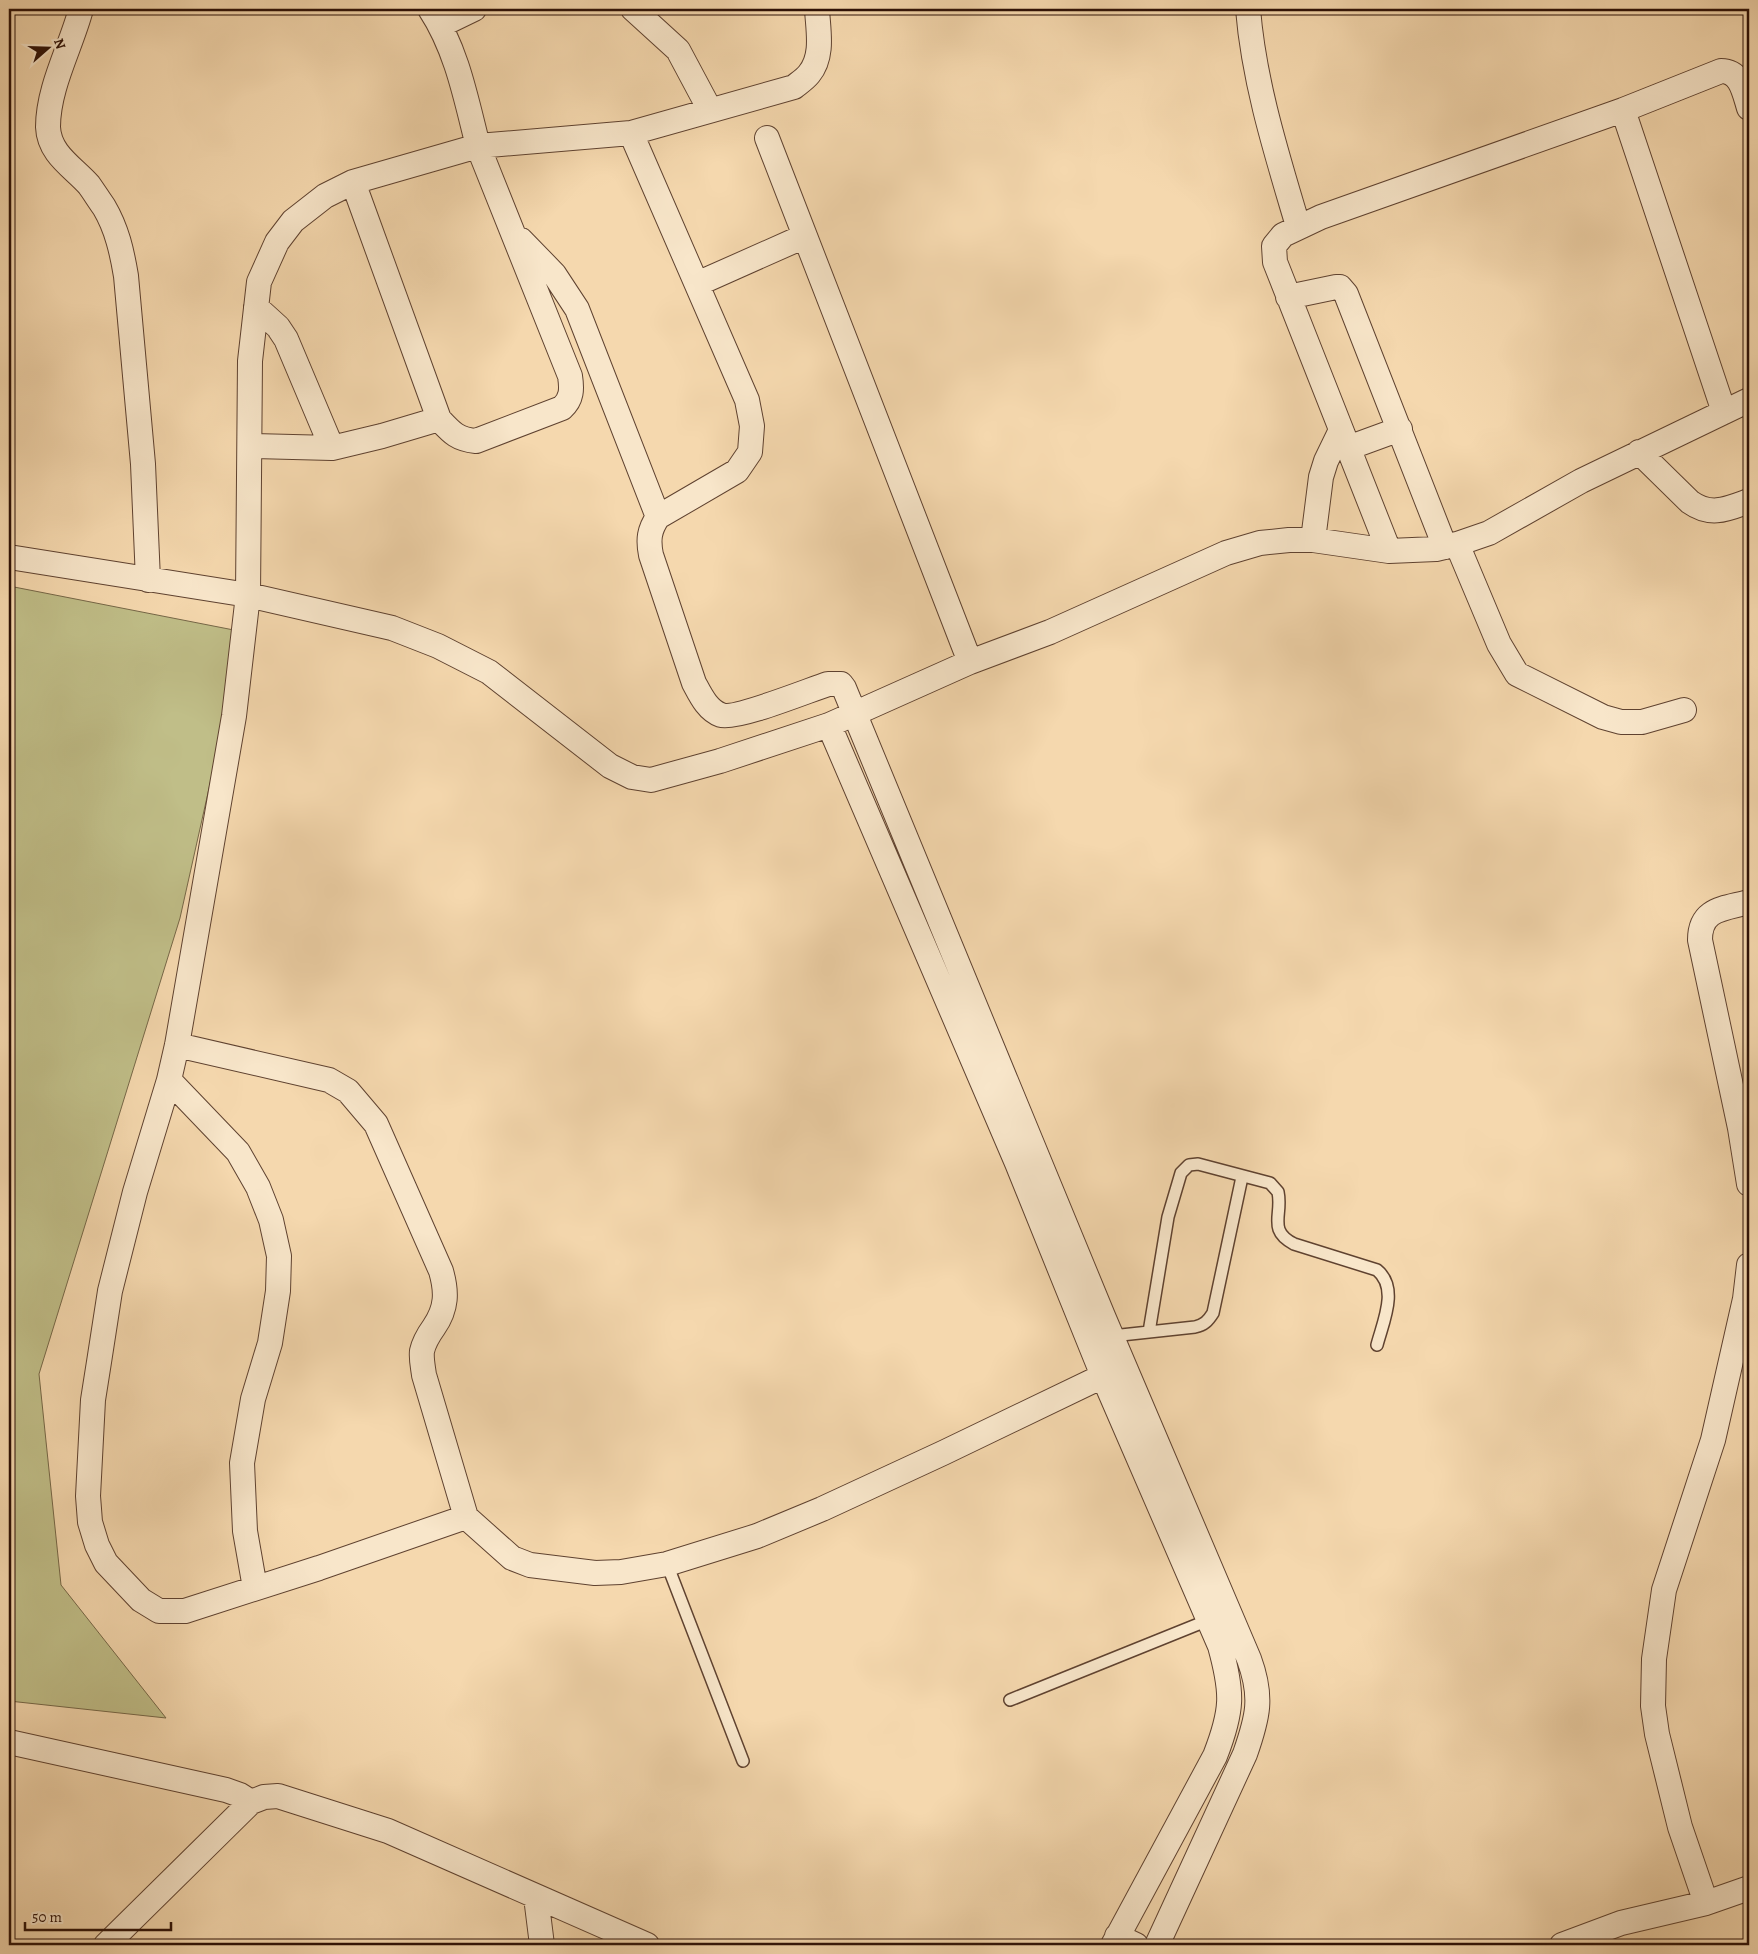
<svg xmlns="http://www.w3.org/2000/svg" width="1758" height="1954" viewBox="0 0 1758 1954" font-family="Alegreya,serif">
<rect width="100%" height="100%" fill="#f5d8ae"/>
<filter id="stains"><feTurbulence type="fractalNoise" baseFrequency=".004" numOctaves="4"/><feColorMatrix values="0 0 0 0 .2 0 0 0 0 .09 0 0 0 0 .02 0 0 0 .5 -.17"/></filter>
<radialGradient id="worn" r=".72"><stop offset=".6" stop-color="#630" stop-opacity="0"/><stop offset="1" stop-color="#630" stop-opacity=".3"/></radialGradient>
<path fill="#c0be88" stroke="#766747" d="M9,586L244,632L180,918L39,1374L61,1585L166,1718L9,1701Z"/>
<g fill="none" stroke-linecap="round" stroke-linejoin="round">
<g stroke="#5f4230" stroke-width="14">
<path id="lane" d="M1149,1332L1168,1217L1181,1173L1189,1165L1198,1164L1270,1183L1278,1192C1283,1215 1267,1230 1294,1244L1377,1270C1399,1288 1383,1322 1377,1345
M1112,1336L1195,1327C1204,1325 1208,1321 1213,1313L1242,1177
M667,1564L743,1761
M1010,1700L1211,1619"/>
</g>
<g stroke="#5f4230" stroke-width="26">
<path id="street" d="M81,9C71,47 48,87 48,127C49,154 73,167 89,185C94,192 99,200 104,207C117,229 122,252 126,276L143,464L148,580
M430,9C457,50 466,99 478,146L631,133L747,400L752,426L750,452L737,471L658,517C649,530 648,540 651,555L694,683C700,694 707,710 721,715C736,720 809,690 828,684H841L844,688L1103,1316L1249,1659C1263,1697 1258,1717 1245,1754L1157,1945
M633,9L678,50L710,110
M1248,9C1254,83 1277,155 1298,226
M441,25L474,9
M1623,110L1724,412
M631,133L794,87C799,83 805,79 809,74C824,56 818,30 817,9
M767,138L970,662
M353,182L439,419C452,433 457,439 476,441L562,408C572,399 572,389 570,376L478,146L353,182L325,196L293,221L277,242L259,282L250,361L248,595L234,716L177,1045L169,1080L135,1192L110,1291L99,1362L93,1400L88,1496L90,1522L97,1545L106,1563L141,1600L159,1611H185L319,1568L466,1517
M521,240L554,274L577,309L658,517
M697,284L805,236
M1288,297L1336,287H1340L1346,294L1445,547
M256,307L278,327L286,339L332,448
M250,446L332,448L382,436L439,419
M1348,448L1400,429
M1639,452L1690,502C1711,517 1727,509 1749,501
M1313,540L1321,477L1326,461L1341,430
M1457,544L1499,644L1517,674L1603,717L1621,722H1642L1684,710
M1389,551L1275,262L1274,246L1283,235L1321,217L1623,110L1721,71C1741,71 1744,92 1749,108
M9,557L248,595L392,628L438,646L489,672L610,766L632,777L651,780L720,761L829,725L970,662L1050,632L1226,553L1260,543L1289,540H1313L1389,551L1436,549L1457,544L1489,533L1581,481L1749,400
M829,725L1017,1163L1103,1376L1220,1646C1233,1693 1233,1710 1215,1756L1113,1945
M1749,902C1724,909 1700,908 1700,940L1740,1128L1749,1184
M177,1045L329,1080L348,1091L376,1124L441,1271C447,1292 447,1308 434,1327C429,1334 424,1342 422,1351C421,1359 423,1367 424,1375L466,1517L512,1558L530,1565L595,1573L621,1572L667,1564L757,1536L822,1509L943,1453L1103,1376
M169,1080L238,1152L258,1187L271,1220L279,1256L278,1291L270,1343L253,1399L242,1463L245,1531L255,1588
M9,1742L226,1790L240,1795L251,1802
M536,1897L542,1945
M1706,1903L1680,1827L1657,1734L1653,1706L1654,1659L1664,1590L1713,1440L1745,1299L1749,1265
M1117,1936L1136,1945
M106,1945L251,1802L264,1797L278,1796L388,1831L647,1945
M1562,1945L1621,1923L1706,1903L1749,1888"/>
</g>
<use href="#lane" stroke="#f8e6ca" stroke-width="11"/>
<use href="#street" stroke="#f8e6ca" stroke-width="24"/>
</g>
<rect width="1758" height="1954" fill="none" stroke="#f5d8ae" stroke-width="30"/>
<rect x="10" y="10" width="1738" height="1934" fill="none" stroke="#2d1006" stroke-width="2.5"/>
<rect x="15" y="15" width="1728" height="1924" fill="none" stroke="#2d1006"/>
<g transform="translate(48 48) rotate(70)" stroke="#f8e6ca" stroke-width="4" paint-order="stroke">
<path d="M0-4L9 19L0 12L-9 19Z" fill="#2d1006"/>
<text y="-8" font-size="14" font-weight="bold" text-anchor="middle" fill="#2d1006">N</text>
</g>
<path d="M25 1922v8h146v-8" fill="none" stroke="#2d1006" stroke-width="2.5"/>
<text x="32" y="1922" font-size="15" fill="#2d1006" stroke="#f8e6ca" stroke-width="4" paint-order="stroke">50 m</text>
<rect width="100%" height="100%" filter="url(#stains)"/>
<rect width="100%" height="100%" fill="url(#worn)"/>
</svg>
